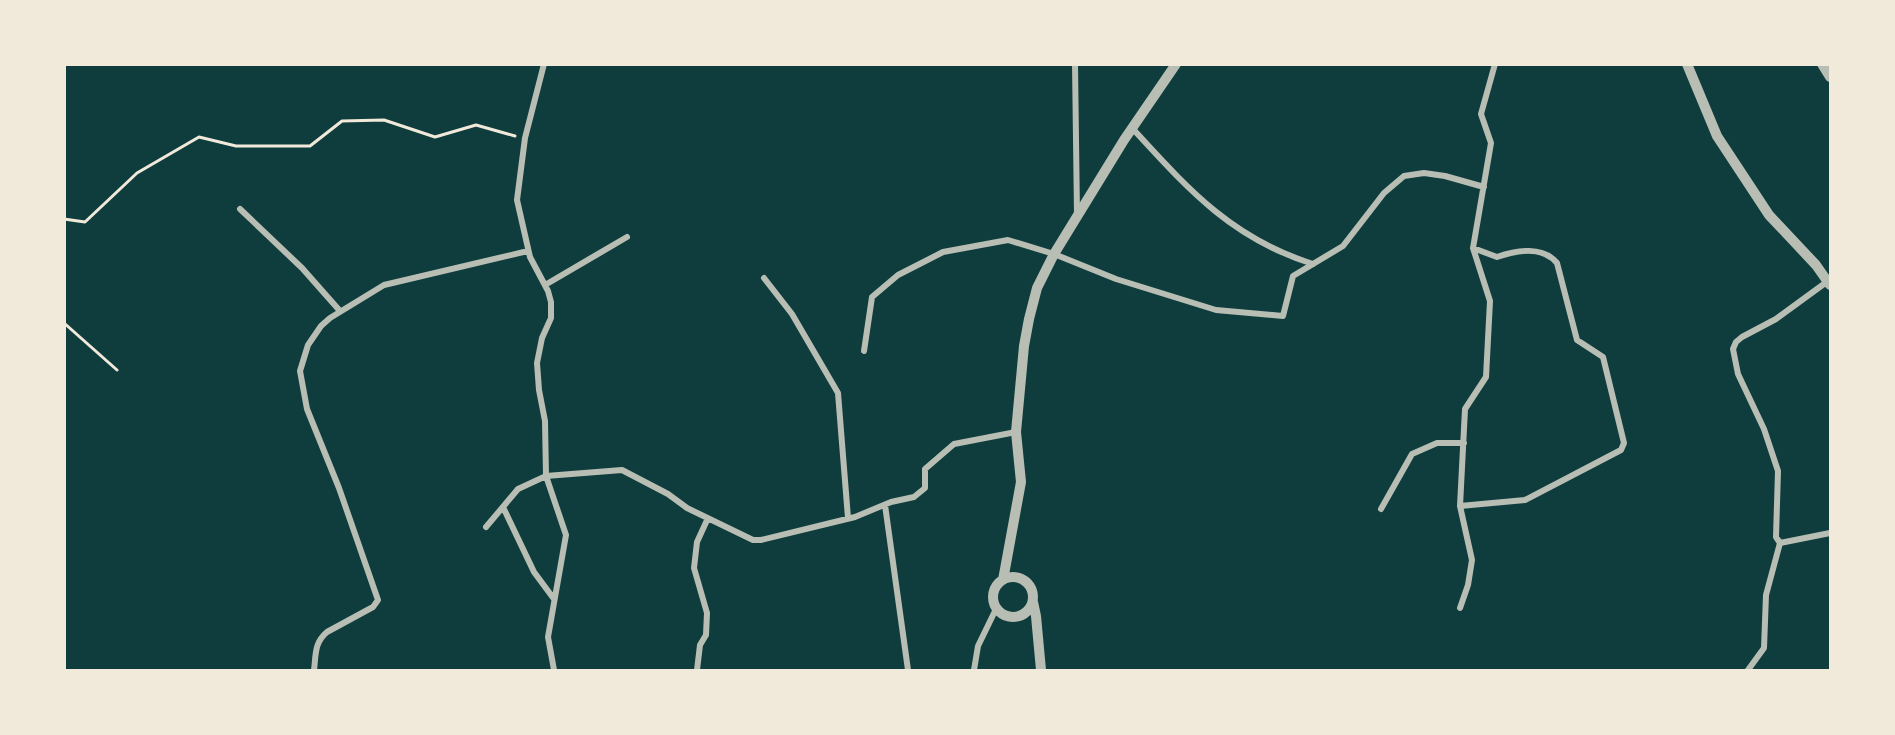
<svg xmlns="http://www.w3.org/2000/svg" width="1895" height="735" viewBox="0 0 1895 735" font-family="Raleway,sans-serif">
<rect width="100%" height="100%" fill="#0f3d3e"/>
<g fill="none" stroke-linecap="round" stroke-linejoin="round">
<path stroke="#f1e9da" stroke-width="3" d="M64,219L85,222L137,173L199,137L236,146H310L342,121L384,120L435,137L476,125L515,136
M64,323L117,370"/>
<path stroke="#b8beb3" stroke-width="6" d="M1075,64L1077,215
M1132,128C1188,189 1231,238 1313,264
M240,209L302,268L340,311
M1473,248L1497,257C1517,250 1543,246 1557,263L1577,340L1603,357L1624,443L1621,450L1525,500L1460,506L1465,409L1486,377L1490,301L1473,248L1491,143L1481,114L1495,64
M764,278L792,314L838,393L848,518
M1828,281L1776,319L1742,337L1736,342L1733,349L1738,374L1764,429L1778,471L1776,537L1780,543L1830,533
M545,285L627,237
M864,351L872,297L898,275L943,252L1008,240L1054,254L1116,279L1216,310L1283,316L1293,276L1343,246L1384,193L1404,176L1424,173L1445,176L1484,187
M885,505L908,670
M1460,506L1472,560L1468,585L1460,608
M503,507L534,572L554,599
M1381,509L1412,454L1437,443H1464
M486,527L518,489L546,476L545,421L539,390L537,363L542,338L551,318V302L548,291L530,257L517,200L525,138L544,64
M314,670C316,655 314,643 327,632L373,607L378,600L339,488L307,409L300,371L308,345L321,326L330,318L384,285L528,251
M554,670L548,637L566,535L546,476L622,470L668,494L687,508L753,540H761L855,517L891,502L914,497L925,488V469L954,444L1016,432
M697,670L700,645L706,635L707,613L694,568L697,542L708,518
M974,670L978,646L996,609
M1748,670L1764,648L1766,595L1780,543"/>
<path stroke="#b8beb3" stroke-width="10" d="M1687,64L1717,136L1769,215L1816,265L1830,285
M1822,64L1830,77
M993 597a20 20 0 1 1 40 0a20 20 0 1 1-40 0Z
M1003,580L1021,482L1016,432L1024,346L1029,319L1037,288L1054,254L1124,140L1176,64
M1033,602L1036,616L1041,670"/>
</g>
<rect width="1895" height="735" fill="none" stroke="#f1e9da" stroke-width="132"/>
</svg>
